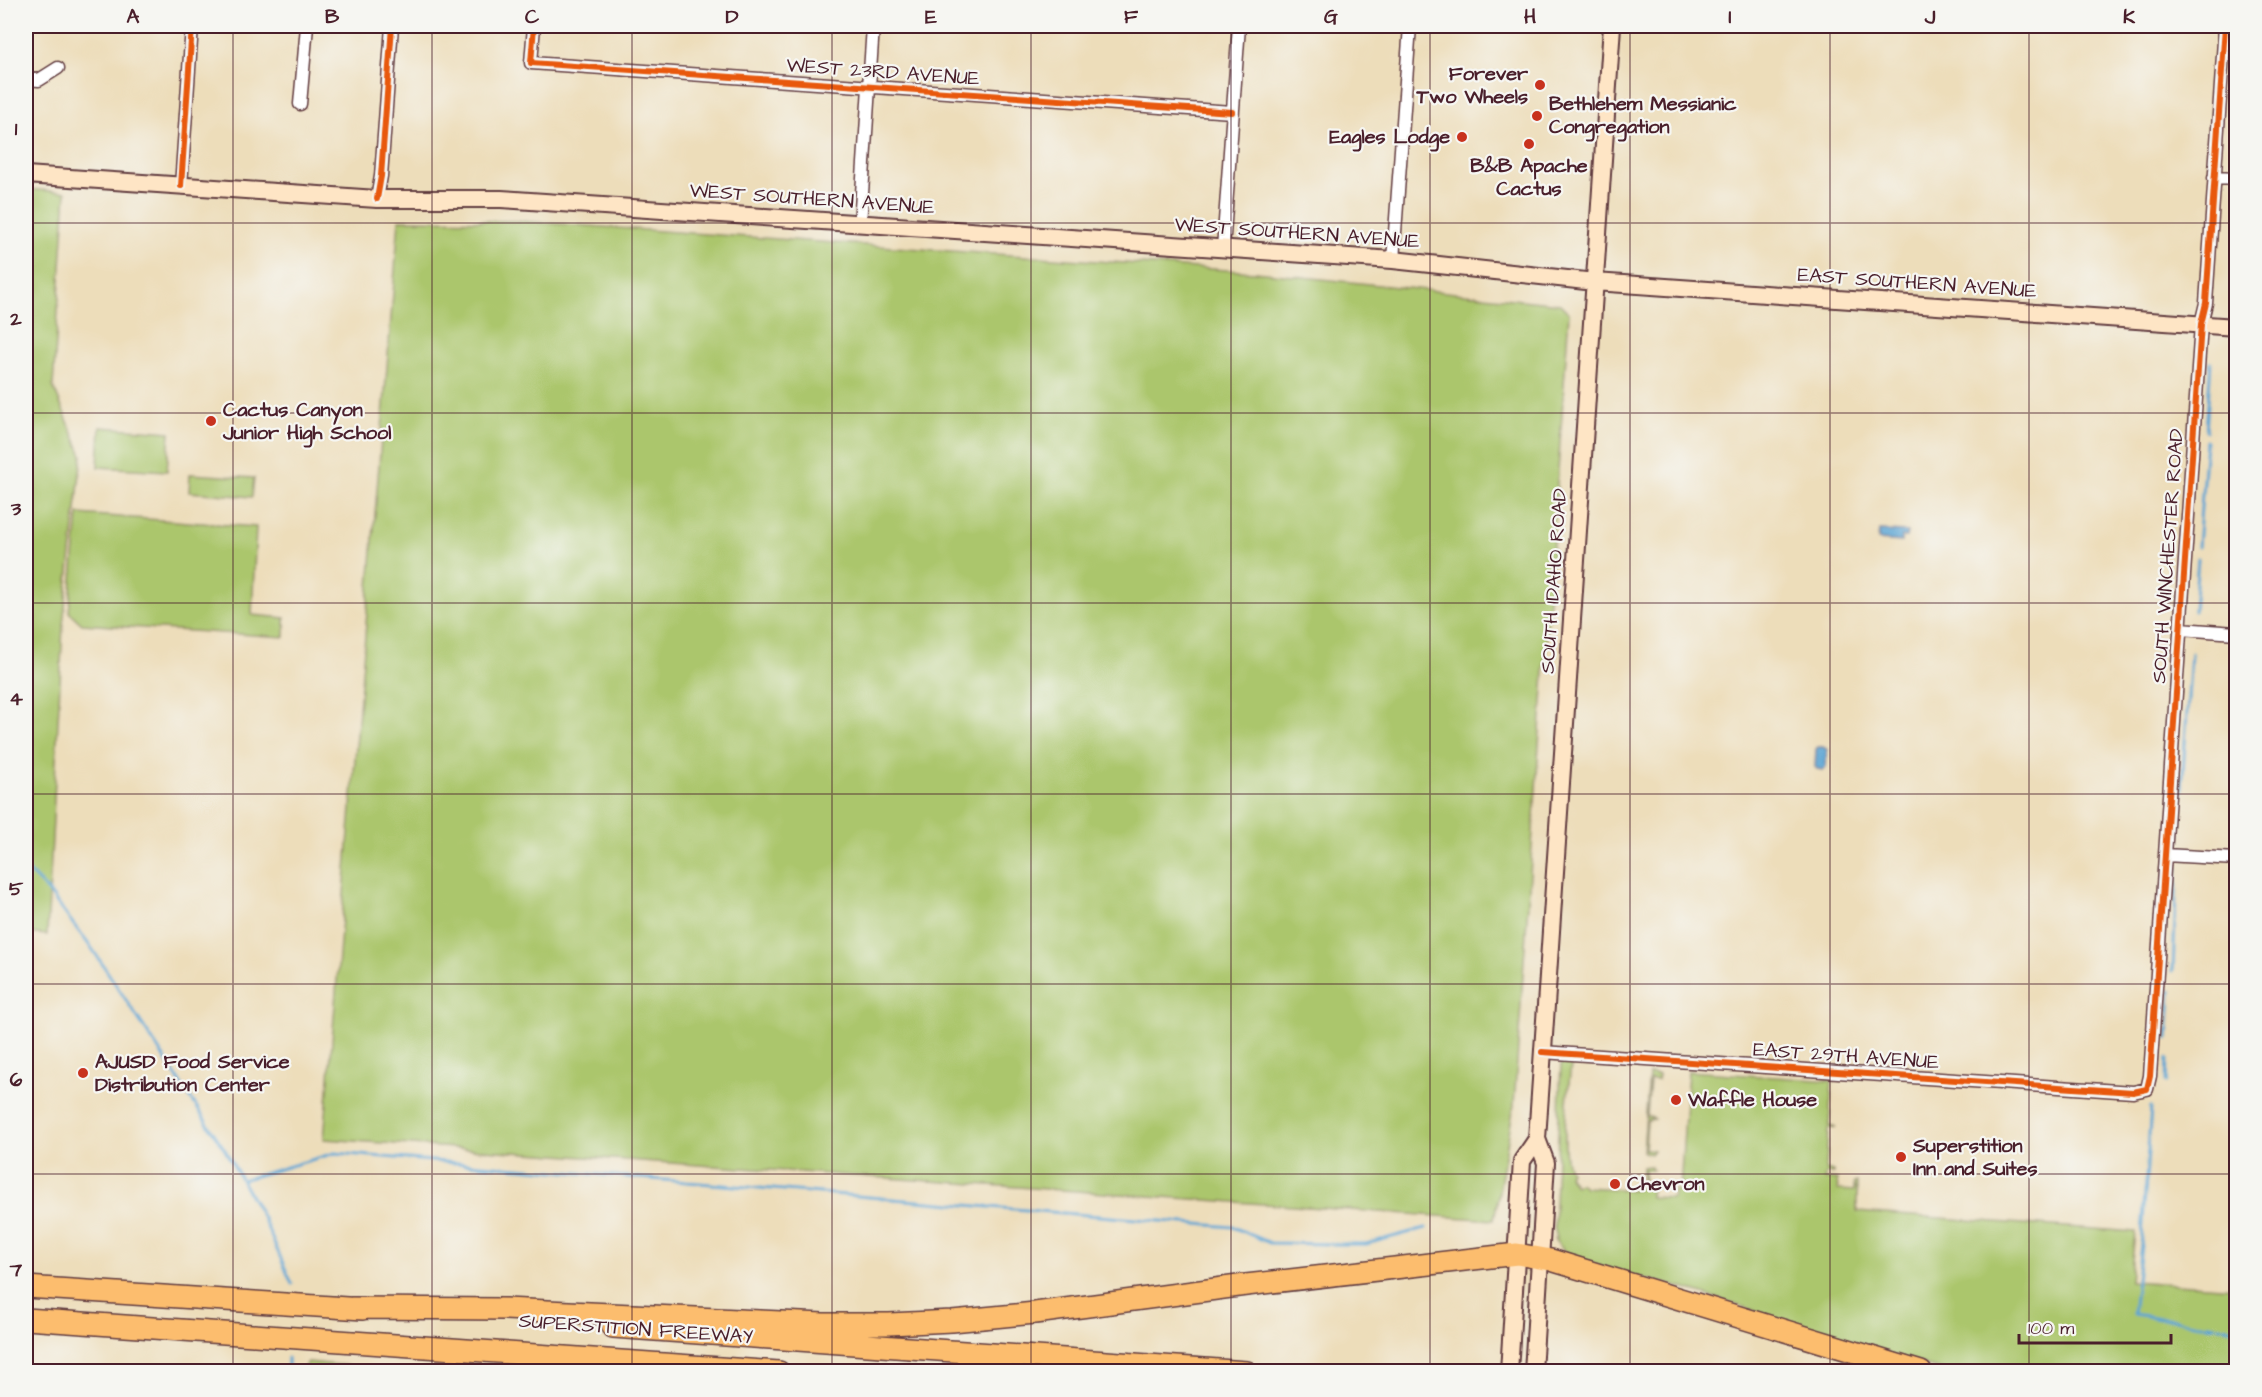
<svg xmlns="http://www.w3.org/2000/svg" width="2262" height="1397" viewBox="0 0 2262 1397" font-family="'Architects Daughter',sans-serif">
<rect width="100%" height="100%" fill="#f6f6f2"/>
<filter id="ink" filterUnits="userSpaceOnUse"><feTurbulence type="fractalNoise" baseFrequency=".0167" numOctaves="2"/><feDisplacementMap in="SourceGraphic" scale="12" xChannelSelector="R" yChannelSelector="G"/><feConvolveMatrix kernelMatrix="1 2 1 2 8 2 1 2 1" color-interpolation-filters="sRGB"/></filter>
<filter id="wash" filterUnits="userSpaceOnUse"><feTurbulence type="fractalNoise" baseFrequency=".008" numOctaves="4" result="noise"/><feDisplacementMap in="SourceGraphic" scale="24" xChannelSelector="R" yChannelSelector="G"/><feGaussianBlur stdDeviation="1.35" result="paint"/><feColorMatrix in="noise" values="0 0 0 0 0 0 0 0 0 0 0 0 0 0 0 0 0 1.4 0 .05"/><feComposite in="paint" operator="in"/></filter>
<g filter="url(#wash)">
<rect width="100%" height="100%" fill="#edddba"/>
<path fill="#abc66c" stroke="#7a724c" stroke-width="1.5" d="M26,189L66,192L53,386L82,455L63,625L47,935L26,933Z
M399,220L517,221L1255,272L1560,304L1569,313L1514,1105L1494,1220L324,1139Z
M100,427L170,432L167,471L98,467Z
M190,474L254,478L252,497L189,492Z
M78,514L256,527L252,615L285,618V637L82,624L69,612Z
M1565,1062L1571,1064C1569,1089 1559,1152 1570,1172L1568,1175L1575,1186L1579,1183L1585,1187L1636,1190L1641,1186L1642,1167L1651,1166L1652,1170H1644L1643,1187L1651,1188L1650,1197L1673,1198L1674,1190H1680L1688,1071L1832,1081L1829,1126L1836,1128L1828,1129L1826,1169L1833,1171V1173H1826L1825,1179L1837,1180L1838,1190L1854,1191V1183L1857,1182V1212L2135,1232L2130,1281L2236,1288V1371H1946C1865,1351 1786,1320 1706,1295C1662,1281 1613,1274 1570,1255C1563,1251 1559,1245 1554,1239L1557,1238L1554,1227L1561,1064Z
M1649,1074L1659,1075L1658,1080H1650L1647,1116L1655,1119L1647,1120L1645,1149L1653,1150L1650,1154L1643,1152Z
M308,1362L401,1371H301Z"/>
<path fill="#5ca4d3" stroke="#53627f" stroke-width="1.5" d="M1879,531L1907,532L1906,537H1902V542L1878,540Z
M1818,747H1824L1827,750L1826,767L1823,770L1817,769L1815,767L1816,749Z"/>
<g fill="none" stroke-linecap="round" stroke-linejoin="round">
<path stroke="#5ca4d3" stroke-width="3" d="M2206,431L2211,362
M2198,547L2206,441
M2194,611L2198,558
M2178,847L2191,653
M26,869L48,891L93,950L225,1150L264,1220L292,1284
M2173,971L2177,865
M2168,1038L2171,991
M2166,1082L2167,1059
M2151,1107L2142,1236L2133,1314L2236,1329
M242,1180L335,1153L1233,1227L1270,1243L1336,1244H1366L1426,1228
M288,1372V1358"/>
</g>
</g>
<g filter="url(#ink)">
<g fill="none" stroke-linecap="round" stroke-linejoin="round">
<g stroke="#623c40" stroke-width="15">
<path id="street" d="M534,26L531,63L1232,112
M26,79L39,80L58,68
M300,104L307,26
M2214,178L2236,179
M181,186L192,26
M377,199L381,176L392,26
M860,224L873,26
M1223,249L1239,26
M1393,260L1410,26
M2180,629L2236,633
M2165,855L2236,859
M1542,1052L2133,1092L2147,1089L2150,1076L2201,324L2206,303L2225,26"/>
</g>
<g stroke="#623c40" stroke-width="20">
<path id="secondary" d="M26,175L377,199H501L1393,260L1595,282L2236,327
M1509,1372L1522,1161L1537,1139
M1533,1372L1546,1163L1537,1139L1612,26"/>
</g>
<g stroke="#623c40" stroke-width="24">
<path id="highway" d="M26,1287L363,1309
M352,1308L505,1309L823,1324H889L952,1321L1035,1313L1246,1285L1517,1254L1551,1260L1921,1372
M26,1319L779,1372
M613,1327L1247,1372"/>
</g>
<use href="#street" stroke="#fff" stroke-width="12"/>
<use href="#secondary" stroke="#fee5c5" stroke-width="16"/>
<use href="#highway" stroke="#fcbd6e" stroke-width="21"/>
<g stroke="#f6f6f2" stroke-width="10">
<path id="cycleway" d="M534,26L531,63L1232,112
M181,186L192,26
M377,199L381,176L392,26
M1542,1052L2133,1092L2147,1089L2150,1076L2201,324L2206,303L2225,26"/>
</g>
<use href="#cycleway" stroke="#e8590c" stroke-width="6"/>
</g>
</g>
<path fill="none" stroke="#4a1f2b" stroke-width="1.5" stroke-opacity="0.55" d="M233,26V1372M432,26V1372M632,26V1372M832,26V1372M1031,26V1372M1231,26V1372M1430,26V1372M1630,26V1372M1830,26V1372M2029,26V1372M26,223H2236M26,413H2236M26,603H2236M26,794H2236M26,984H2236M26,1174H2236"/>
<g fill="#c8321e" stroke="#f6f6f2" stroke-width="2">
<circle cx="1540" cy="85" r="6"/>
<circle cx="1537" cy="116" r="6"/>
<circle cx="1462" cy="137" r="6"/>
<circle cx="1529" cy="144" r="6"/>
<circle cx="211" cy="421" r="6"/>
<circle cx="83" cy="1073" r="6"/>
<circle cx="1676" cy="1100" r="6"/>
<circle cx="1901" cy="1157" r="6"/>
<circle cx="1615" cy="1184" r="6"/>
</g>
<g text-anchor="middle" dominant-baseline="central" stroke-width="4.5" stroke-linejoin="round" paint-order="stroke">
<g font-size="20" fill="#4a1f2b" stroke="#f6f6f2">
<text transform="translate(883 72) rotate(4)">WEST 23RD AVENUE</text>
<text transform="translate(812 199) rotate(4)">WEST SOUTHERN AVENUE</text>
<text transform="translate(1297 233) rotate(4)">WEST SOUTHERN AVENUE</text>
<text transform="translate(1917 283) rotate(4)">EAST SOUTHERN AVENUE</text>
<text transform="translate(2168 556) rotate(-86)">SOUTH WINCHESTER ROAD</text>
<text transform="translate(1554 581) rotate(-86)">SOUTH IDAHO ROAD</text>
<text transform="translate(1846 1056) rotate(4)">EAST 29TH AVENUE</text>
<text transform="translate(636 1329) rotate(4)">SUPERSTITION FREEWAY</text>
</g>
<g font-size="20" font-weight="bold" fill="#4a1f2b" stroke="#f6f6f2" text-anchor="start">
<text x="1528" y="74" text-anchor="end">Forever<tspan x="1528" dy="23">Two Wheels</tspan></text>
<text x="1549" y="104">Bethlehem Messianic<tspan x="1549" dy="23">Congregation</tspan></text>
<text x="1450" y="137" text-anchor="end">Eagles Lodge</text>
<text x="1529" y="166" text-anchor="middle">B&amp;B Apache<tspan x="1529" dy="23">Cactus</tspan></text>
<text x="223" y="410">Cactus Canyon<tspan x="223" dy="23">Junior High School</tspan></text>
<text x="95" y="1062">AJUSD Food Service<tspan x="95" dy="23">Distribution Center</tspan></text>
<text x="1688" y="1100">Waffle House</text>
<text x="1913" y="1146">Superstition<tspan x="1913" dy="23">Inn and Suites</tspan></text>
<text x="1627" y="1184">Chevron</text>
</g>
</g>
<rect width="2262" height="1397" fill="none" stroke="#f6f6f2" stroke-width="66"/>
<path d="M2019 1334v9h152v-9" fill="none" stroke="#4a1f2b" stroke-width="3"/>
<text x="2028" y="1334" font-size="18" fill="#4a1f2b" stroke="#f6f6f2" stroke-width="4.5" paint-order="stroke">100 m</text>
<rect x="33" y="33" width="2196" height="1331" fill="none" stroke="#4a1f2b" stroke-width="2"/>
<g font-size="20" text-anchor="middle" font-weight="bold" fill="#4a1f2b">
<text x="133" y="23">A</text>
<text x="332" y="23">B</text>
<text x="532" y="23">C</text>
<text x="732" y="23">D</text>
<text x="931" y="23">E</text>
<text x="1131" y="23">F</text>
<text x="1331" y="23">G</text>
<text x="1530" y="23">H</text>
<text x="1730" y="23">I</text>
<text x="1930" y="23">J</text>
<text x="2129" y="23">K</text>
<text x="16" y="135">1</text>
<text x="16" y="325">2</text>
<text x="16" y="515">3</text>
<text x="16" y="705">4</text>
<text x="16" y="895">5</text>
<text x="16" y="1086">6</text>
<text x="16" y="1276">7</text>
</g>
</svg>
